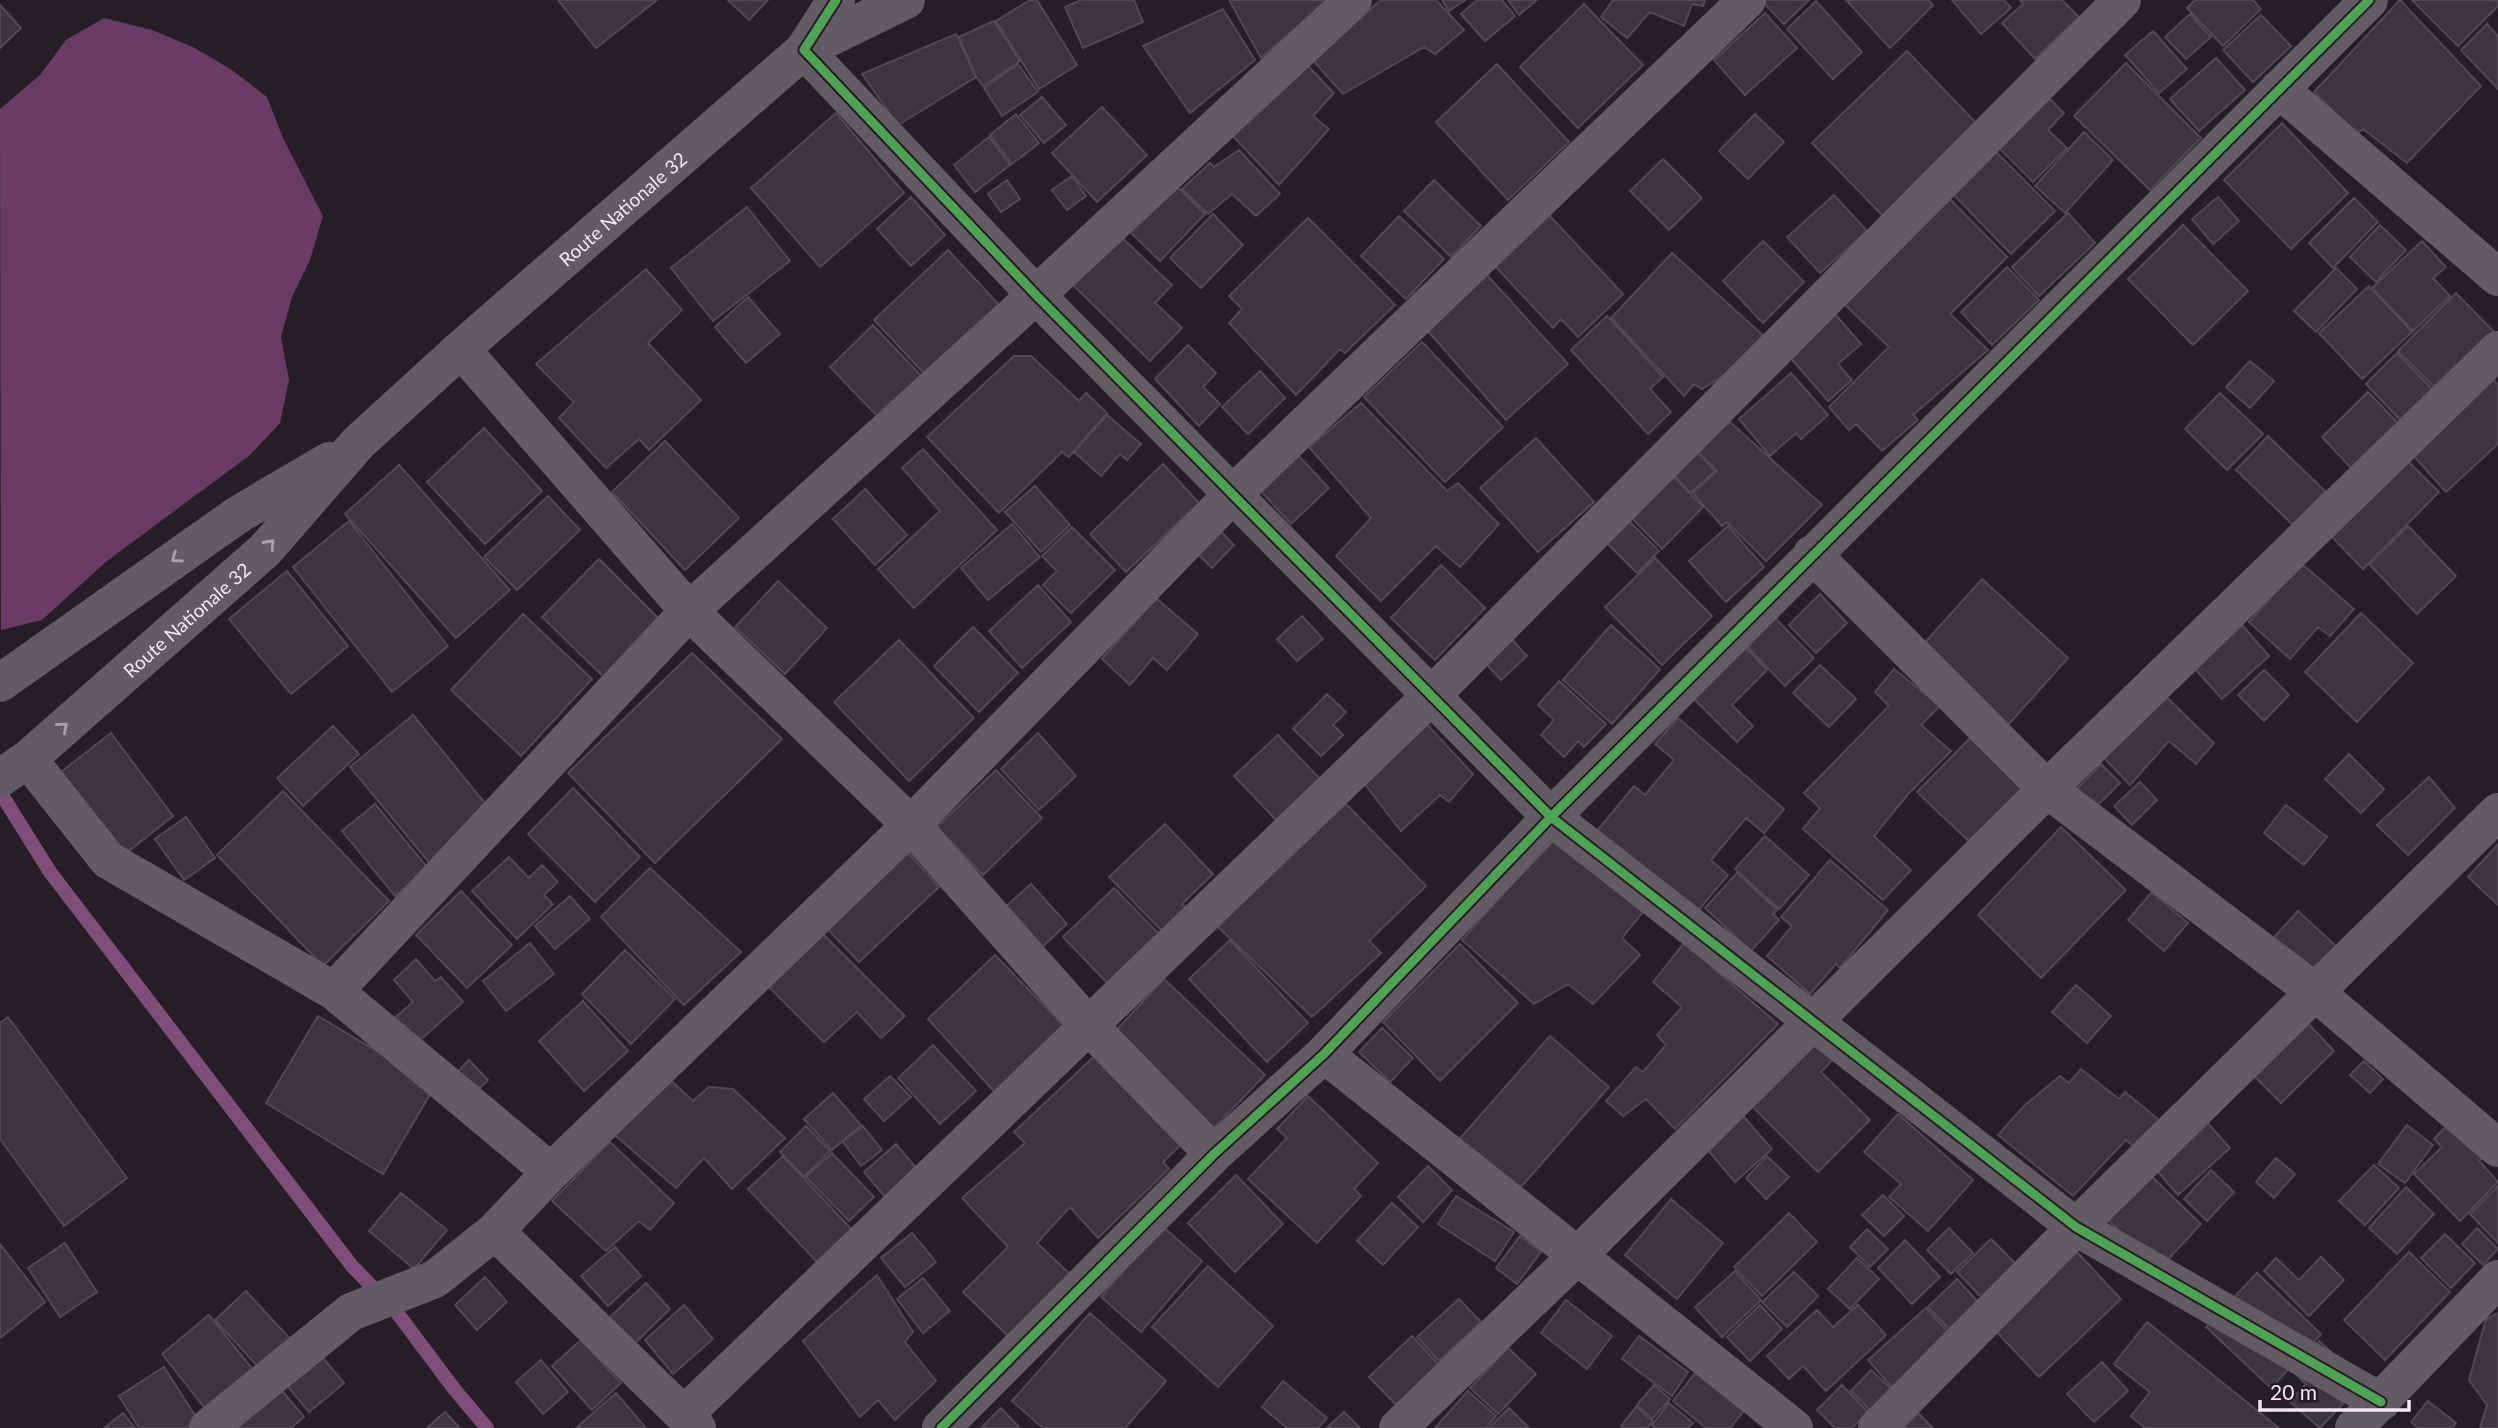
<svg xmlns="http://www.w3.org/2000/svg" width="2498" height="1428" viewBox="0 0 2498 1428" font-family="Lato,sans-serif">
<rect width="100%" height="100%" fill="#261e25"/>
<path fill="#6a3b66" d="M104,18L152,30L193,47L232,70L267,97L283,138L323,216L310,260L292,297L281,337L289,380L280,423L250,455L107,561L42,620L1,630L0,109L40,75L66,40Z"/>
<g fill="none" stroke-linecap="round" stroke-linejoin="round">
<path stroke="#804d7b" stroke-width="14" d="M0,792L50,872L352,1266L395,1310L455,1390L487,1428"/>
</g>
<path fill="#3d353c" stroke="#50494f" stroke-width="2" d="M558,0H657L596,48Z
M728,0H768L749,20Z
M1030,0H1037L1077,65L1039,89L996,21Z
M1081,0H1134L1143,22L1083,48L1065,7Z
M1229,0H1328L1261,58Z
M1381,0H1436L1464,30L1435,54L1424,47L1343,94L1311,58Z
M1442,0H1465L1449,11Z
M1477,0H1502L1515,16L1485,41L1461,14Z
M1508,0H1537L1519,15Z
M1613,0H1705L1703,6L1692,4L1684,26L1650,12L1627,38L1601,17Z
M1761,0H1809L1784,24Z
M1846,0H1928L1933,5L1890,48Z
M1952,0H2004L2011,8L1981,34Z
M2020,0H2062L2079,17L2035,59L2002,23L2023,4Z
M2195,0H2253L2261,9L2223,46L2187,8Z
M2400,0L2481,86L2407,163L2363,129L2356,134L2314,92Z
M2412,0H2498V6L2458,46Z
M1816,1L1862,52L1833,79L1787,29Z
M1584,4L1643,65L1578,128L1520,67Z
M0,5L21,28L0,48Z
M1223,9L1255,60L1190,113L1143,46Z
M1765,13L1797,48L1745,95L1714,60Z
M2190,14L2211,37L2186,59L2165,37Z
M2261,15L2291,46L2253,82L2223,50Z
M994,21L1020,61L983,86L975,75L959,37Z
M2487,24L2498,36V89L2461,50Z
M2153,31L2187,69L2159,93L2125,55Z
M956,34L976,77L898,125L862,74Z
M1907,51L1978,125L1883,216L1812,143Z
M2216,58L2245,90L2199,131L2170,99Z
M2126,63L2201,138L2150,190L2074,116Z
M1018,64L1038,92L1002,116L984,88Z
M1497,64L1569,142L1508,200L1436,122Z
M1308,66L1334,93L1313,116L1329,129L1279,185L1232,135Z
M2045,94L2064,113L2048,130L2067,148L2033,182L1995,144Z
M1042,97L1066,125L1044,143L1020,115Z
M1102,107L1147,155L1097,202L1052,153Z
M836,113L904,193L820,267L751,188Z
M1016,114L1039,143L1012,164L990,135Z
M1755,114L1784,142L1748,179L1719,151Z
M2282,123L2348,193L2291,249L2224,180Z
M2084,132L2113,160L2065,213L2035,186Z
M989,137L1010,165L975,192L954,165Z
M1239,150L1280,194L1256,216L1232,194L1208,214L1182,189L1210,163L1214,167Z
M1996,152L2055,211L2011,254L1953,194Z
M1663,159L1702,198L1669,230L1630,191Z
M1072,176L1086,196L1067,210L1052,190Z
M1007,180L1020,199L1001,212L988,194Z
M1434,180L1481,226L1451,257L1404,211Z
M1172,182L1205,214L1160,261L1127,229Z
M1834,195L1867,231L1820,273L1787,237Z
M911,197L945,235L911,266L877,229Z
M2218,197L2239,221L2213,244L2192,219Z
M2354,198L2378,222L2333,268L2309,243Z
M1950,199L2007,257L1950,314L1988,350L1913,415L1918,420L1882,451L1856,424L1849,430L1829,407L1889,347L1844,304Z
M747,207L790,261L713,321L671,268Z
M1547,213L1623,294L1578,337L1561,319L1553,328L1494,265Z
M2068,213L2095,243L2039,296L2012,267Z
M1213,214L1243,245L1201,288L1170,258Z
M1399,216L1444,259L1406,299L1361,256Z
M1308,218L1395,305L1345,353L1340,349L1296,395L1229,323L1242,309L1229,296Z
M2183,225L2248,291L2193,345L2128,279Z
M2380,225L2406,250L2376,282L2350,257Z
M1118,234L1172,285L1155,303L1182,328L1150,361L1071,283Z
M1763,241L1804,282L1763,323L1723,281Z
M2422,241L2446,267L2433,278L2450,296L2413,331L2372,288Z
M948,250L1003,309L929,379L874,320Z
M1672,253L1765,337L1738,367L1702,389L1694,384L1684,396L1611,318Z
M2007,267L2039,300L1992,345L1961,312Z
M2336,268L2357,289L2316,332L2294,311Z
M646,269L682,310L648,343L701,400L649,450L639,439L606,468L559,418L574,402L536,364Z
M1487,275L1568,364L1506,420L1427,330Z
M2369,286L2412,332L2362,379L2319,333Z
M2456,293L2498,336L2440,393L2398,351Z
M748,297L780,334L746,363L715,327Z
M1835,314L1861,344L1838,364L1852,380L1828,401L1788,355Z
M1607,316L1663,377L1650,389L1671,412L1648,434L1571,350Z
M873,325L926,381L883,422L830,367Z
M1422,342L1503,427L1445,482L1364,397Z
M1188,345L1216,373L1203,387L1220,404L1199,426L1155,379Z
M2397,353L2435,392L2402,422L2366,384Z
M1014,356H1031L1079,401L1086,393L1107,413L1069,457L1062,452L999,513L927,437Z
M2250,361L2274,381L2250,408L2226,387Z
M1260,371L1285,398L1248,434L1222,407Z
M1791,373L1828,415L1801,439L1796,433L1770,456L1739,419Z
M2493,379L2498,385V444L2446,492L2411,453Z
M2368,392L2398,423L2351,468L2322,437Z
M2220,393L2263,434L2227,470L2185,429Z
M1361,403L1447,491L1458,483L1499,524L1460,567L1436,546L1381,601L1336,556L1371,518L1309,447Z
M1107,415L1141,444L1127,460L1120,454L1101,476L1074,452Z
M1730,422L1822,505L1766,561L1727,522L1722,526L1693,493L1717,471L1696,450Z
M484,428L542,491L485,544L427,482Z
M2268,436L2325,491L2293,525L2236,470Z
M1536,438L1594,502L1538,552L1480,488Z
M665,441L739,518L685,570L612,492Z
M923,449L997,530L914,608L878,569L940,511L902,468Z
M1295,452L1329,488L1291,524L1257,487Z
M1698,453L1715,471L1690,493L1674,475Z
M2405,458L2439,492L2363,569L2329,534Z
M1163,464L1199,503L1126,572L1090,534Z
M399,465L510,590L456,638L345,514Z
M1670,473L1703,507L1662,549L1628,514Z
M1035,486L1070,525L1041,552L1005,512Z
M865,489L907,535L875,565L833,519Z
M548,496L580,530L517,590L484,557Z
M1621,513L1659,551L1637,573L1599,535Z
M349,521L448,646L392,692L293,567Z
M1012,524L1040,557L988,600L961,568Z
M1216,526L1234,545L1212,568L1193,549Z
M1728,526L1764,567L1726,602L1689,561Z
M2408,526L2456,576L2417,614L2369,564Z
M1072,527L1115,570L1071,613L1043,585L1057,571L1042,556Z
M1655,558L1712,616L1662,665L1605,607Z
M599,559L663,623L608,681L542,617Z
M2301,563L2354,609L2330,636L2318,627L2290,659L2249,622Z
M1441,565L1485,608L1435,660L1391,618Z
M287,571L348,646L291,694L229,619Z
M1982,579L2068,658L2007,726L1920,648Z
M778,581L827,628L785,674L735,627Z
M1038,585L1071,622L1022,668L989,631Z
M1820,594L1847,623L1816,653L1789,625Z
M1156,598L1198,634L1167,670L1153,658L1130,685L1102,659Z
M1770,613L1814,658L1785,686L1742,641Z
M2361,613L2413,663L2357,722L2305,672Z
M523,614L592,679L521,756L451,690Z
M1302,616L1323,639L1297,661L1277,639Z
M1611,625L1660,669L1612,724L1563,680Z
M2242,625L2269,656L2222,699L2195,669Z
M973,627L1018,673L979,712L934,666Z
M1504,631L1527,656L1501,680L1478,655Z
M899,640L974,718L909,781L834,702Z
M1739,641L1767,670L1732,705L1753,726L1737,742L1688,693Z
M692,653L782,739L655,863L568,773Z
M1820,665L1856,699L1829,727L1793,693Z
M1894,669L1940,706L1921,725L1951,751L1909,793L1874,836L1911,870L1883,900L1803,829L1820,808L1804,793L1889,706L1875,692Z
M2264,670L2289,695L2264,721L2238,695Z
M1559,681L1606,724L1584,747L1578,741L1564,757L1541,735L1554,720L1538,705Z
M2160,691L2214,743L2196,764L2169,741L2130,785L2100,754Z
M1327,694L1346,712L1333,725L1343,735L1321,756L1293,729Z
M413,715L494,814L432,866L350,767Z
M1421,718L1473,774L1449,802L1440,795L1401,831L1360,778Z
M1678,718L1784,809L1764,833L1746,818L1711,860L1728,875L1691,919L1597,831L1634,786L1645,795L1674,760L1655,744Z
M333,726L359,754L303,806L277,778Z
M111,733L173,816L125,854L61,772Z
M1038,733L1076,776L1039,810L1001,769Z
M1278,735L1321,780L1278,822L1234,776Z
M1971,737L2029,794L1976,848L1917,792Z
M2349,754L2384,789L2361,813L2325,779Z
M2101,764L2120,783L2096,807L2077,789Z
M996,770L1042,818L983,875L937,827Z
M2429,777L2455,808L2408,855L2377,825Z
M2140,782L2157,800L2132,825L2114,806Z
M573,788L640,857L595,902L528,834Z
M283,791L389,901L323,966L217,855Z
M1345,803L1426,886L1369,941L1381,953L1312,1017L1217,926Z
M375,804L428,868L395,896L342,831Z
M2286,805L2327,837L2304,865L2264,833Z
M186,817L215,858L184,880L155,839Z
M1165,824L1213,874L1182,904L1189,911L1165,934L1109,877Z
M2061,827L2126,890L2041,978L1978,915Z
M1765,836L1809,875L1779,909L1735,869Z
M1552,839L1643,912L1622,938L1640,955L1593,1004L1568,984L1534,1004L1462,940Z
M900,844L939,887L859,962L817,918Z
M2498,844V905L2468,877Z
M509,857L529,878L542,865L558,882L544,895L553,904L517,939L472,891Z
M1830,860L1888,910L1840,968L1836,964L1810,994L1767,956L1792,926L1781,917Z
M650,868L741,952L684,1005L601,917Z
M1737,873L1777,910L1773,914L1779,920L1751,951L1705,908Z
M1031,884L1067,924L1041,948L1005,907Z
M1114,888L1163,938L1112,988L1063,937Z
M461,891L512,945L467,988L416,935Z
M2152,892L2188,923L2164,951L2128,920Z
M570,896L590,919L555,949L535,926Z
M2298,911L2336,946L2309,976L2271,941Z
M819,930L905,1016L881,1038L857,1012L824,1042L764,982Z
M1230,940L1308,1023L1267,1062L1189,979Z
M530,943L554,974L506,1011L483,981Z
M1684,943L1778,1024L1675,1129L1646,1099L1623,1116L1606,1101L1636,1067L1643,1072L1666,1045L1657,1035L1682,1007L1653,982Z
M1460,944L1518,1003L1440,1081L1383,1022Z
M625,950L675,999L631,1044L582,994Z
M995,955L1065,1027L1000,1098L928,1019Z
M416,959L435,981L441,977L463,1002L412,1047L390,1022L413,1002L394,980Z
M1164,979L1265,1075L1210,1132L1111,1036Z
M2076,985L2111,1016L2087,1043L2052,1012Z
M583,1001L628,1051L584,1091L539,1041Z
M318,1016L435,1086L383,1174L266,1103Z
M8,1017L127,1178L64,1226L0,1139V1023Z
M2303,1018L2334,1051L2281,1103L2249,1071Z
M1382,1028L1413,1058L1390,1082L1359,1052Z
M1550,1036L1609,1087L1514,1195L1456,1143Z
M1811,1037L1833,1059L1821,1072L1870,1120L1818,1172L1748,1102Z
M933,1045L976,1091L940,1124L898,1078Z
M1099,1052L1187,1139L1163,1162L1169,1169L1098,1238L1070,1207L1037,1243L1072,1276L1009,1337L963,1292L1008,1247L962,1198L1025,1143L1014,1132Z
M469,1060L488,1080L469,1098L451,1079Z
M2364,1061L2383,1079L2370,1093L2350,1075Z
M2081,1069L2119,1099L2125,1092L2159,1120L2135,1148L2126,1140L2073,1196L1998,1135L2025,1105L2060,1076L2069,1083Z
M663,1073L693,1101L709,1087L733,1089L785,1138L732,1189L704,1158L676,1188L610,1131Z
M890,1076L911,1097L884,1121L864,1099Z
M833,1093L861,1125L832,1150L804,1119Z
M1308,1096L1378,1163L1354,1189L1361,1196L1317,1243L1248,1179L1287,1138L1277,1129Z
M1737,1109L1772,1149L1735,1182L1700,1141Z
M1898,1114L1973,1180L1928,1231L1889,1197L1901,1184L1864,1152Z
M2456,1116L2490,1150L2479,1161L2498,1182L2460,1221L2414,1174L2442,1147L2434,1139Z
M2203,1118L2230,1148L2178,1195L2152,1165Z
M2407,1125L2433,1145L2405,1183L2378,1164Z
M806,1126L830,1151L804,1177L780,1152Z
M863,1126L882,1150L861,1166L843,1142Z
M610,1142L674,1203L650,1230L639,1221L606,1251L552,1201Z
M896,1144L917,1169L885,1197L864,1172Z
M832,1153L874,1197L849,1221L806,1177Z
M783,1156L853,1231L818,1263L748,1189Z
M1767,1156L1789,1177L1766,1199L1746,1178Z
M2276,1158L2295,1174L2274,1198L2256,1182Z
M2374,1165L2399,1188L2365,1225L2339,1201Z
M1428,1166L1452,1190L1423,1222L1398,1197Z
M2211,1170L2234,1192L2207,1221L2184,1199Z
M2147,1172L2201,1224L2159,1269L2105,1217Z
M1236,1175L1283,1224L1235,1272L1188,1223Z
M2498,1186V1243L2470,1214Z
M2406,1187L2434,1214L2397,1254L2369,1228Z
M401,1193L447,1230L414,1269L369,1231Z
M1883,1195L1904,1216L1884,1236L1862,1215Z
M1456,1196L1514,1232L1495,1261L1438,1224Z
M1671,1199L1723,1243L1677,1299L1625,1255Z
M1392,1203L1418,1227L1383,1265L1357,1241Z
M1789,1213L1817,1242L1762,1296L1734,1267Z
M1162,1226L1202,1261L1141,1332L1101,1297Z
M1949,1228L1973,1253L1951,1274L1927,1250Z
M2477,1228L2498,1249L2483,1265L2462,1244Z
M1867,1229L1888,1249L1870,1267L1850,1247Z
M912,1233L936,1262L905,1287L881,1258Z
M2445,1234L2475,1263L2451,1288L2421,1258Z
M1520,1236L1541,1252L1517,1284L1496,1268Z
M1991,1239L2016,1264L1982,1298L1957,1272Z
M1905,1240L1940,1277L1912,1304L1878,1268Z
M65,1243L97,1292L60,1317L28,1268Z
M0,1244L45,1302L0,1338Z
M615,1247L641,1276L608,1306L581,1276Z
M2076,1251L2121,1299L2039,1377L1994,1329Z
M2409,1252L2450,1292L2385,1360L2344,1320Z
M2321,1257L2344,1280L2309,1316L2264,1271L2276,1258L2299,1280Z
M1857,1258L1879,1279L1850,1309L1828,1289Z
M1208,1266L1273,1326L1218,1387L1152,1327Z
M1735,1271L1761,1300L1722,1337L1695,1307Z
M1794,1272L1818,1296L1787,1327L1762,1302Z
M2257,1273L2321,1334L2271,1388L2206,1327Z
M877,1275L913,1332L905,1342L936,1381L895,1420L878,1400L860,1417L803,1341Z
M485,1277L507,1302L477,1330L455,1305Z
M923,1278L950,1311L923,1333L897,1299Z
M1957,1279L1978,1302L1949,1329L1928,1307Z
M646,1283L670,1309L632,1346L607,1320Z
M246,1291L292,1341L261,1370L215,1320Z
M1459,1299L1481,1322L1439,1361L1417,1337Z
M1566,1300L1612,1336L1587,1369L1541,1333Z
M684,1305L713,1339L673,1374L645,1340Z
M1760,1305L1782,1329L1750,1361L1727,1337Z
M1858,1305L1886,1335L1826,1391L1803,1366L1789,1379L1767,1356L1817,1310L1833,1327Z
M1926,1308L1953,1337L1894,1390L1868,1360Z
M1090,1313L1166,1381L1125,1428H1043L1012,1401Z
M2498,1313V1428H2480L2487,1405L2469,1380L2486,1319Z
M209,1315L255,1372L207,1411L162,1354Z
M2147,1322L2279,1428H2145L2131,1416L2150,1392L2114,1364Z
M1412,1336L1440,1366L1397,1406L1369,1377Z
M1639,1336L1688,1372L1672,1396L1622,1359Z
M581,1340L621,1383L592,1410L552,1366Z
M2319,1341L2353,1372L2333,1394L2343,1404L2320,1428L2290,1402L2306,1384L2292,1371Z
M1508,1348L1536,1374L1498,1414L1470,1388Z
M318,1352L344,1383L309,1412L283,1381Z
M541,1360L568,1392L543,1414L516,1382Z
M2102,1362L2128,1391L2094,1422L2067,1394Z
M164,1367L198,1420L185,1428H139L119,1396Z
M1700,1367L1749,1405L1730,1428H1706L1673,1401Z
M1871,1370L1893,1391L1872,1412L1851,1391Z
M1283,1381L1327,1418L1318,1428H1287L1262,1407Z
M1654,1385L1670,1399L1652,1419L1637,1405Z
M1842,1385L1868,1412L1852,1428H1835L1817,1410Z
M278,1386L304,1417L291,1428H228Z
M1468,1391L1496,1416L1486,1428H1435Z
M616,1393L646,1428H576Z
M2428,1401L2456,1423L2452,1428H2418L2411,1422Z
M1669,1403L1693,1423L1688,1428H1655L1652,1425Z
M1636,1407L1653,1421L1647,1428H1624L1621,1426Z
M1001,1408L1020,1428H981Z
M1509,1408L1529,1428H1489Z
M445,1412L460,1428H427Z
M1344,1412L1360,1428H1327Z
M123,1413L135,1428H104Z
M1918,1413L1933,1428H1902Z"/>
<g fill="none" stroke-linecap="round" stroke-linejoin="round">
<path stroke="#625b61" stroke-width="38" d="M836,0L804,50L1036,295L1551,817L2076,1227L2381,1402
M2279,89L2498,277
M461,349L689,611L911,825L1088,1025L1214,1154
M1812,554L2047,789L2314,991L2498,1148
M28,759L108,860L334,991L551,1172L495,1231L697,1428
M334,991L689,611L1036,295L1353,0
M1324,1054L1794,1428
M551,1172L911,825L1233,494L1747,0
M684,1415L1431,696L2122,0
M208,1428L351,1312L435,1279L495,1231
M941,1428L1214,1154L1324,1054L1551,817L2369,0
M1398,1428L1577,1256L2047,789L2498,350
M1877,1428L2076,1227L2498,812
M2354,1428L2498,1279"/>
<g stroke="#625b61" stroke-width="38">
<path d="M0,683L239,514L329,461"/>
<path id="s1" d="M0,778L28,759L265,550L358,443L461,349L804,50L906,0"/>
</g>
<g stroke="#2a1a28" stroke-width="13">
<path id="cycleway" d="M836,0L804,50L1036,295L1551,817L2076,1227L2381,1402
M941,1428L1214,1154L1324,1054L1551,817L2369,0"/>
</g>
<use href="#cycleway" stroke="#4ca352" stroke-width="9"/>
</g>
<defs><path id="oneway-chevron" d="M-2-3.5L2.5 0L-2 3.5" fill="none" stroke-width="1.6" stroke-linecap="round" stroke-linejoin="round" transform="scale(1.75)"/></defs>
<g stroke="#aaa1a9">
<use href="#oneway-chevron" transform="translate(270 544) rotate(-48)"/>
<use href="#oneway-chevron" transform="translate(176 558) rotate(145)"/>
<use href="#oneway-chevron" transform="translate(63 727) rotate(-41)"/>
</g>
<g text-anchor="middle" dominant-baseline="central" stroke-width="7" stroke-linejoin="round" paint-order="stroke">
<g font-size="19" fill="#f3e7f1" stroke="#2a1a28">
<text stroke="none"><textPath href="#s1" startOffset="845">Route Nationale 32</textPath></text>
<text stroke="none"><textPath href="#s1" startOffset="245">Route Nationale 32</textPath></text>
</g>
</g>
<path d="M2260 1400v10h149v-10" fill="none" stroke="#f3e7f1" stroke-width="3.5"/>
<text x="2270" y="1400" font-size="21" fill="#f3e7f1" stroke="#2a1a28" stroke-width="5" paint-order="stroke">20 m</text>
</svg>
